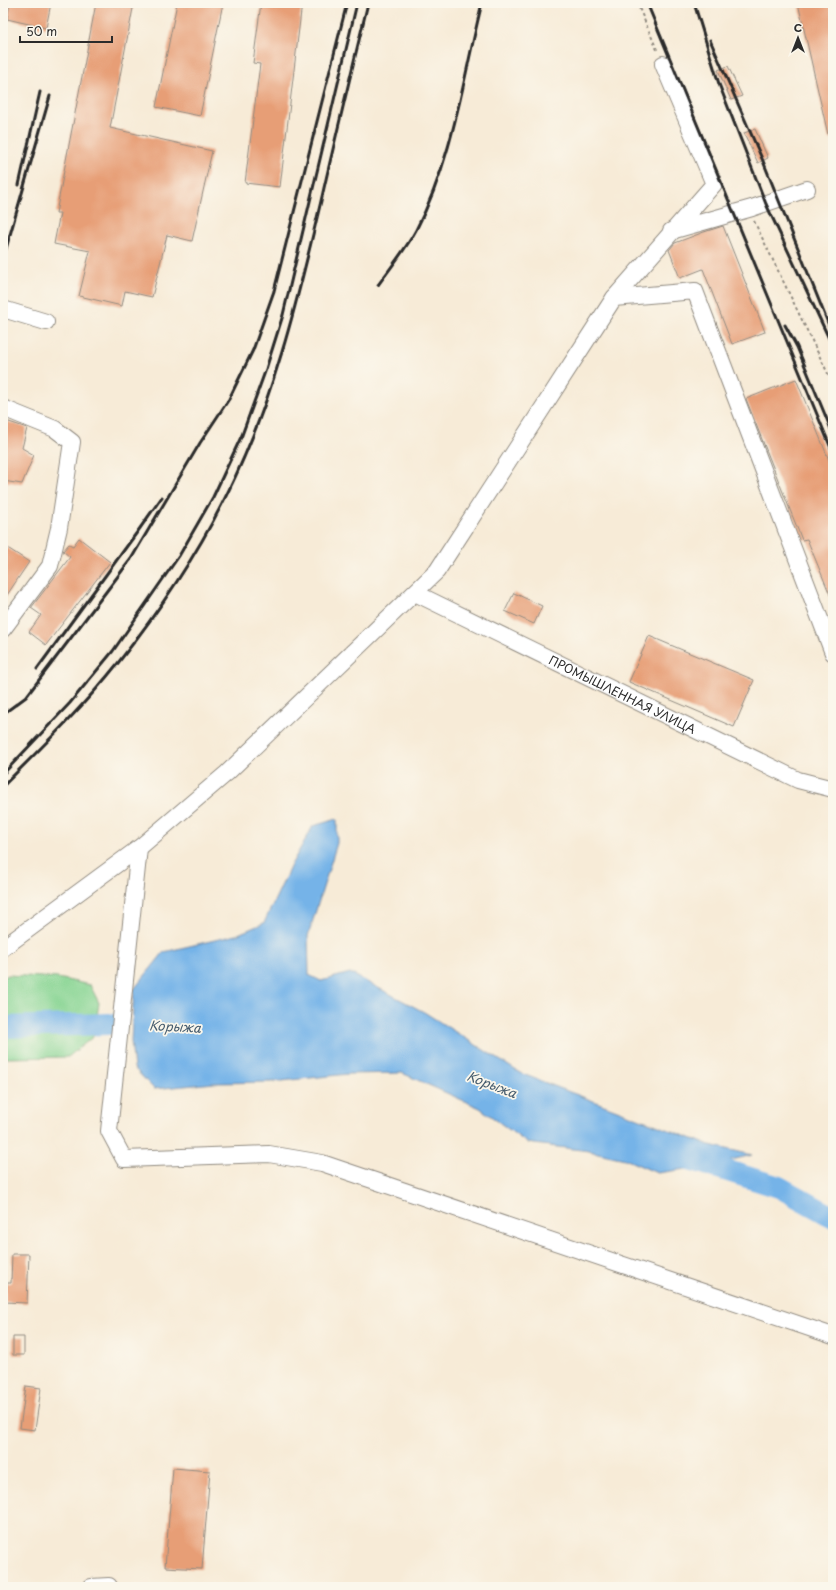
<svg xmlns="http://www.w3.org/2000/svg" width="836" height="1590" viewBox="0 0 836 1590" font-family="'Playpen Sans',sans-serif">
<rect width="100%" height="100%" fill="#fbf7ec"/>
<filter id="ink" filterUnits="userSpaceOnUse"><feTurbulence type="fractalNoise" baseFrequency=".025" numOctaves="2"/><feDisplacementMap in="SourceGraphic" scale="8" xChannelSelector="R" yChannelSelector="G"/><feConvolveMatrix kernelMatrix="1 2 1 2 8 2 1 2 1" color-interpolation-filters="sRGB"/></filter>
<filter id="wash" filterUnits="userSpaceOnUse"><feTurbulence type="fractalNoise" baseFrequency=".012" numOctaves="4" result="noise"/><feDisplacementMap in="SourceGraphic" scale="16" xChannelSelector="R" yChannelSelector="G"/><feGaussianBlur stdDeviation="0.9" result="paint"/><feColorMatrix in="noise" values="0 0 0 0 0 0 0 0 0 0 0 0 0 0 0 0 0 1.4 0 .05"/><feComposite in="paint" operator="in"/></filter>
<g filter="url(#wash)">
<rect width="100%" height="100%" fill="#f7ebd7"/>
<path fill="#86d492" stroke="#58805e" d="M8,975L58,978L90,985L99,1003L94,1036L68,1057L3,1058V978Z"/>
<path fill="#75b3e8" stroke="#506f8a" d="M337,819V843L308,936L309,975L321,981L350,973L424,1012L520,1073L706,1144L752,1155L707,1166L657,1173L625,1159L589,1151L527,1143L480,1108L402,1073L348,1074L272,1082L214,1083L154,1089L134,1068L131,1041L134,989L164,952L236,935L264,923L291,865L313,826Z"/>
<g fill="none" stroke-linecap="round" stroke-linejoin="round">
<path stroke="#75b3e8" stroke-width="22" d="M3,1027L109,1024
M683,1157L779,1187L833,1217"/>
</g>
<g id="blocks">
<path fill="#e79e76" d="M10,3H51L46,28L7,19Z
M96,3H134L110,128L212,151L192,241L167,235L152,297L125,291L122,306L79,296L90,251L54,244L60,213H56Z
M177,3H223L200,116L156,107Z
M261,3H302L280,187L245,183L260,64L253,63Z
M798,3H833V138L829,139Z
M728,66L742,96L731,100L718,70Z
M755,129L768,158L758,163L744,133Z
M723,226L765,332L732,344L703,269L680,278L669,250L675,243L704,232Z
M796,379L833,470V602L807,539L802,540L746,399Z
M3,420L27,428L22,448L34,455L22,484L3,481Z
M79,538L110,562L46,645L29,632L41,615L31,608L70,557L63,551L69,544L73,546Z
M3,545L29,562L3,601Z
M514,593L542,606L534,624L505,611Z
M649,636L754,680L734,727L629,682Z
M12,1254H29L27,1303L5,1302V1283H11Z
M13,1337H24V1355H13Z
M26,1386L41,1388L35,1430L20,1428Z
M173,1468L210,1471L202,1569L165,1567Z"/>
</g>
</g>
<g filter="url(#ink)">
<use href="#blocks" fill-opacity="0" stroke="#918b81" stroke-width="1"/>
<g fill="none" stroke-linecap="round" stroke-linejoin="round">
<g stroke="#918b81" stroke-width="18">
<g id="minor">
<path d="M671,231L752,208L807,189"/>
<path d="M614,298L714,184L663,64"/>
<path d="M3,309L46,322"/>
<path d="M3,408L55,429L72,442L59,528L50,566L3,629"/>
<path id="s1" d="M415,593L798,780L833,789"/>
<path d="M139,848L109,1131L124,1159L269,1154L322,1163L833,1336"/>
<path d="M3,948L139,848L227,773L437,571L614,298L695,291L833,653"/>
<path d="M91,1587L109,1586"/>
</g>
</g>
<path stroke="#918b81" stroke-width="2" stroke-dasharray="3 3" stroke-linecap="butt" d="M637,3L658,52
M754,221L833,384"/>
<use href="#minor" stroke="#fff" stroke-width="16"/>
<path stroke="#2b2b2b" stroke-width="3" d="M647,3L833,453
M694,3L719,84L766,204L833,347
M710,40L763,161L830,328
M19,185L40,92
M3,259L50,96
M378,285C391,267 406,249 416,230C453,159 463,79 482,3
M785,325L797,347L833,434
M37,669L138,531L162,497
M3,714L26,697L131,559L200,443L229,399L253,350L274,291L347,3
M3,774L70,703L113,651L179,556L213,497L242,435L266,369L283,315L357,3
M3,786C43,746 83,707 118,663C159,611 197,555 226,496C273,402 297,303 321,201C336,135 352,69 368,3"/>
</g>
</g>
<g text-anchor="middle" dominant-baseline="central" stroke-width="3.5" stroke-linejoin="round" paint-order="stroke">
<g font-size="12" fill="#2b2b2b" stroke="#fbf7ec">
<text stroke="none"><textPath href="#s1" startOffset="231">ПРОМЫШЛЕННАЯ УЛИЦА</textPath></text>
</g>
<g font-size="13" font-style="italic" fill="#455b6d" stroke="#fbf7ec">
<text transform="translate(175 1026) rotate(3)">Корыжа</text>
<text transform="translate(492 1084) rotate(21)">Корыжа</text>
</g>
</g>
<rect width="836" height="1590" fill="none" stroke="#fbf7ec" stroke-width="16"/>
<g transform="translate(798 38)" stroke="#fbf7ec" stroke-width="3" paint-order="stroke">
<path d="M0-3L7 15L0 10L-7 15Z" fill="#2b2b2b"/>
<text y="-6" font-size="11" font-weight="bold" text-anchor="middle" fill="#2b2b2b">С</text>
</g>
<path d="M20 36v6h92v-6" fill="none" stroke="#2b2b2b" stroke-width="2"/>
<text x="26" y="36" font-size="12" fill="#2b2b2b" stroke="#fbf7ec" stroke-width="3" paint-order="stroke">50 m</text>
</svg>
